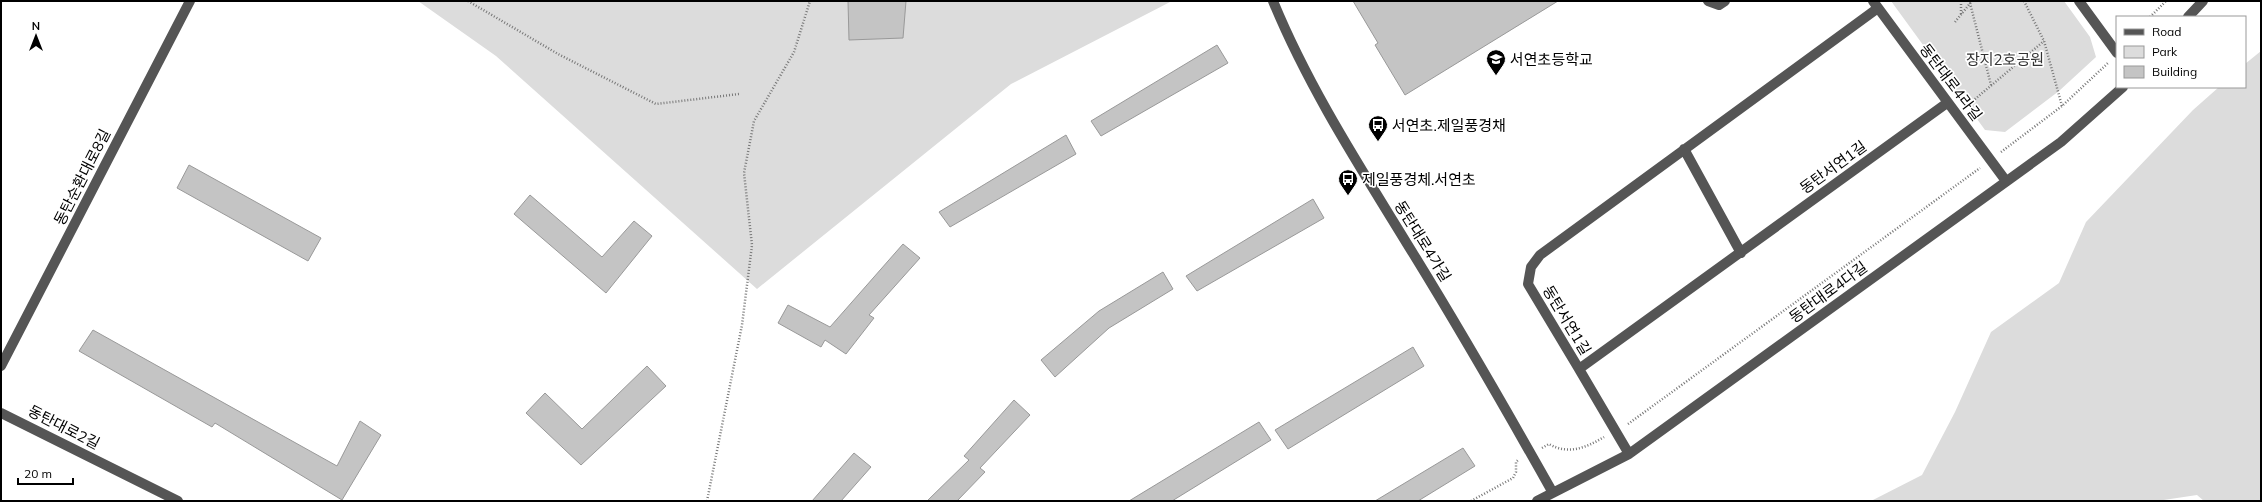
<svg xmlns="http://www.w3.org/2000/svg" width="2262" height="502" viewBox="0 0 2262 502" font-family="Mulish,'Noto Sans KR',sans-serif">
<rect width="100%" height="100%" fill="#fff"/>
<path fill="#dcdcdc" d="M418,1H1172L1011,84L757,289L496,56Z
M1891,1H2064L2090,37L2096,57L2059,91L2005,132L1985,130Z
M2261,51V501H2204L2197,495L2157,501H1871L1922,475L1955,412L1991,332L2059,283L2086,222L2193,110L2219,87H2245V64Z"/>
<path fill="#c4c4c4" stroke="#999" d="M848,1H906L903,38L849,40Z
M1353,1H1558L1405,95L1375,45L1378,43Z
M1217,45L1228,63L1101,136L1091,121Z
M1066,135L1076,154L950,227L939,212Z
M189,165L321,238L308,261L177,188Z
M530,195L602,257L634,221L652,236L606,293L514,214Z
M1313,199L1324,218L1197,291L1186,276Z
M903,244L920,258L869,315L874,318L846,354L825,340L821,347L778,323L788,305L830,327Z
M1163,272L1173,289L1109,328L1055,377L1041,360L1099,311Z
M93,330L337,466L360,421L381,435L342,500L215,423L212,427L79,351Z
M1413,347L1424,366L1288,449L1275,430Z
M647,366L666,386L581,465L526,413L545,393L582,429Z
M1014,400L1030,415L980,468L985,472L957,501H927L969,460L964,456Z
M1259,422L1271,440L1172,501H1129Z
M1463,448L1475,466L1418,501H1375Z
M854,453L871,467L841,501H812Z"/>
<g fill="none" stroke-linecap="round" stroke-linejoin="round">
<path stroke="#777" stroke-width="2.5" stroke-dasharray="1 2" stroke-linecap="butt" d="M468,1L558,54L656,104L739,94
M1961,1V14
M2024,1L2044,41L2062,106
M1970,3L1991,85
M2150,17L2166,1
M1955,22L1972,1
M1968,105L2044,41
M2001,152L2062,106L2108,63
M1628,424L1980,168
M1542,448L1549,444C1568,455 1586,448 1604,437
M707,501L742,325L752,245L744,173L754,121L794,52L810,1
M1471,501L1513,478L1516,472V462L1518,460"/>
<path stroke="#555" stroke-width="10" d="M1273,1C1310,91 1364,173 1414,255C1462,333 1508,413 1553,493
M1708,1L1719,5L1725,1
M1873,1L2006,181
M2079,1L2117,53
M1878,8L1540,255L1531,267L1528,284L1579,369L1947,103
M2188,17L2203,1
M1684,149L1741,253
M1,366L190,1
M1579,369L1629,454
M1,413L178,501
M1537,501L1629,454L2061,142L2123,87"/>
</g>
<defs>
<g id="school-pin" transform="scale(1)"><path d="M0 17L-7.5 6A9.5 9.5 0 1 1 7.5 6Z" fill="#000" stroke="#fff"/><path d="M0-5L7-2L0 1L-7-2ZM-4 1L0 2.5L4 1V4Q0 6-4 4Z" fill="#fff"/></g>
<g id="bus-pin" transform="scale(1)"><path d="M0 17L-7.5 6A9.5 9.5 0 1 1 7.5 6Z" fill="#000" stroke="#fff"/><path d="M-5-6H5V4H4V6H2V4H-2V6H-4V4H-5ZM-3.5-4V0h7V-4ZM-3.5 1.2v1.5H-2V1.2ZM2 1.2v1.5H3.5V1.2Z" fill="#fff"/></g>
</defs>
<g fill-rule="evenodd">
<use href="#school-pin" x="1496" y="59"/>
<use href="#bus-pin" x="1378" y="125"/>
<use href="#bus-pin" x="1348" y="179"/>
</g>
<g text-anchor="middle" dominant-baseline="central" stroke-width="3.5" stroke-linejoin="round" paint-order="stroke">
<g font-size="15" fill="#000" stroke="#fff" text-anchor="start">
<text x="1510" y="59">서연초등학교</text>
<text x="1392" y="125">서연초.제일풍경채</text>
<text x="1362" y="179">제일풍경체.서연초</text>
</g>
<g font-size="15" fill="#333" stroke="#fff">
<text x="2005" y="59">장지2호공원</text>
</g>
<g font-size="15" fill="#000" stroke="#fff">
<text transform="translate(1951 82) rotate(53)">동탄대로4라길</text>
<text transform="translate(1833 167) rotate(-36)">동탄서연1길</text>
<text transform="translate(82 177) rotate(-63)">동탄순환대로8길</text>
<text transform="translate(1423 241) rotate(58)">동탄대로4가길</text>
<text transform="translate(1828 292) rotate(-36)">동탄대로4다길</text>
<text transform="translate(1567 320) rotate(59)">동탄서연1길</text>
<text transform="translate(64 427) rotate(27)">동탄대로2길</text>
</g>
</g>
<rect width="2262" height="502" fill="none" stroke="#000000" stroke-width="4"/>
<rect x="2116" y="16" width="130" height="72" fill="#ffffff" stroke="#999999"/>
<rect x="2124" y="29" width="20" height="6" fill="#555555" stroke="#999999"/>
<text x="2152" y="36" font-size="12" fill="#000000">Road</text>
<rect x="2124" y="46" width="20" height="12" fill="#dcdcdc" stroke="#999999"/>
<text x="2152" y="56" font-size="12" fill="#000000">Park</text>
<rect x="2124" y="66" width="20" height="12" fill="#c4c4c4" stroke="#999999"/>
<text x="2152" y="76" font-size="12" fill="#000000">Building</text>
<g transform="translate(36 36)" stroke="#ffffff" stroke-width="3" paint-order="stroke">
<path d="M0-3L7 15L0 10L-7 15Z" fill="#000000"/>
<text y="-6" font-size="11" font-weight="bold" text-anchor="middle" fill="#000000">N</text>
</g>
<path d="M18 478v6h55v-6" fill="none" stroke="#000000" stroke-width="2"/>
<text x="24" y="478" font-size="12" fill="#000000" stroke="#ffffff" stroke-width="3" paint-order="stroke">20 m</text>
</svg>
